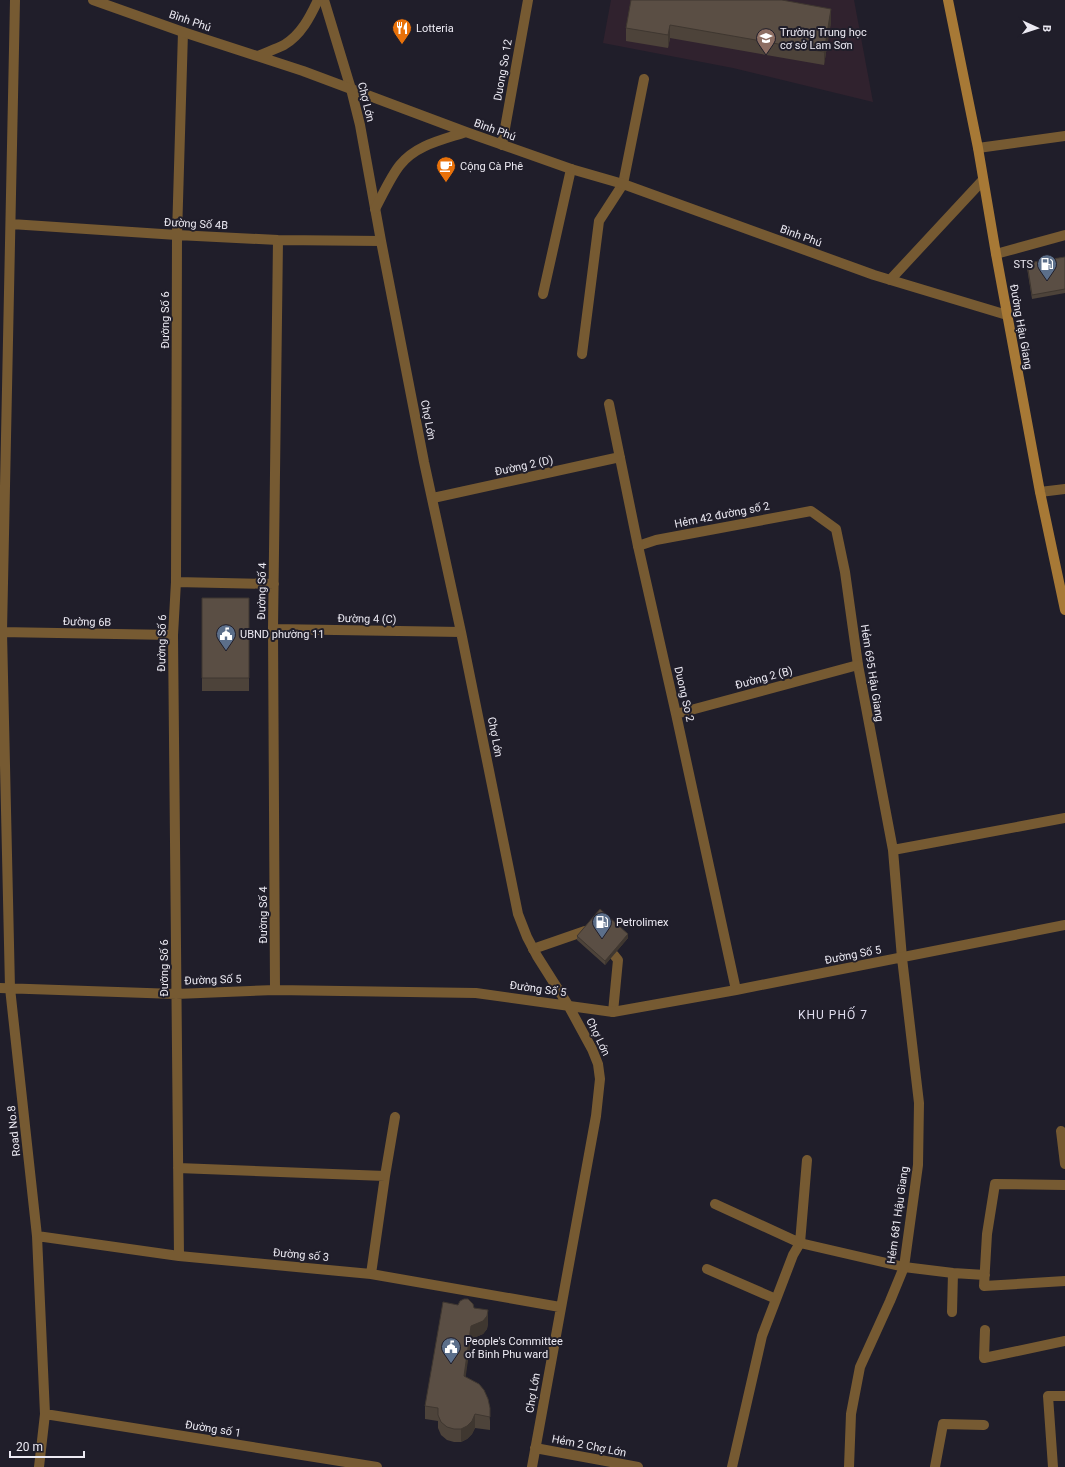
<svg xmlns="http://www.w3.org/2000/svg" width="1065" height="1467" viewBox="0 0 1065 1467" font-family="Roboto,sans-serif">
<rect width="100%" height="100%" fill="#201e2a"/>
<path fill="#30222e" d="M611,0H854L873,102L733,68L603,43Z"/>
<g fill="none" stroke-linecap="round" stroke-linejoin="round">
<path stroke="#765a32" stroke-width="10" d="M978,148L1065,136
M996,254L1065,235
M543,294L571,169
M582,354L599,221L623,184L644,79
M1040,492L1065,489
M638,546L656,540L811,511L836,529L845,572L858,665L893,850L902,958
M893,850L1065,818
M533,949L585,931
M613,1012L618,960L614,955
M1061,1131L1065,1164
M1065,1185L995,1184L987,1234L984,1286L1065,1281
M715,1204L800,1243L904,1267L953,1273L985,1275
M707,1269L776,1299
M952,1312L953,1273
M985,1330L984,1358L1065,1341
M732,1467L762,1336L793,1255L800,1243L807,1160
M935,1467L943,1424L984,1425
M1053,1467L1048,1396H1065"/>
<path stroke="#765a32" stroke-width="10" d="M15,0L2,632L10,988L37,1236L45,1414L39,1467
M324,0L351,89L360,125L381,241L424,462L461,632L518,914L527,937L537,956L568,1005L592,1049L598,1064L600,1079L596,1116L532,1467
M502,145L528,0
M11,224L177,235L278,240L381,241
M609,404L638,546L676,714L736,990
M433,498L620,457
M176,582L274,584
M273,629L461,632
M0,632L173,635
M676,714L858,665
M0,988L176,994L275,990L476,993L613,1012L736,990L1065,925
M275,990L273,629L278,240
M178,1168L385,1176L371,1274
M385,1176L395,1117
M37,1236L179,1256L371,1274L560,1307
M179,1256L173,635L176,582L177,235L183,32
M45,1414L377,1467
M535,1448L638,1467
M849,1467L851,1414L860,1367L890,1301L904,1267L918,1165L919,1103L902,958"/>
<path stroke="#765a32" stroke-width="10" d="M93,0L183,32L303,71L466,132L571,169L623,184L874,275L1007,315
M258,56C267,52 276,49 284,45C301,35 310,17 318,0
M375,209C382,196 391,176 400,165C416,145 442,140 466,132
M890,280L983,180"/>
<path stroke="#a77936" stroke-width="10" d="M948,0L978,148L996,254L1040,492L1065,610"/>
</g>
<path fill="#4d433a" d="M631,0L831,22L824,65L670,38L668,48L626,41V28Z
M1065,257V293L1032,299L1027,268V263Z
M202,598H249V691H202Z
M577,936L628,938L605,965L577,940Z
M474,1308L488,1323L487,1329L483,1334L471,1339L465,1377L488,1399L490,1421V1430L475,1428L472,1434L467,1439L461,1442H454L447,1440L441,1435L438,1428V1421L425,1419V1406Z"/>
<path fill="#3f3730" d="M831,9V22L824,65V52Z
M670,25V38L668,48V35Z
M628,934V938L605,965V961Z
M488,1310V1323L487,1329L483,1334L471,1339L464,1389V1376L471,1326Z
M475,1414V1428L472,1434L467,1439L461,1442V1429Z"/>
<path fill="#5a4e44" stroke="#3f3730" d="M631,0H782L831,9L824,52L670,25L668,35L626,28Z
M1065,257V289L1032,295L1027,263Z
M202,598H249V678H202Z
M600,909L628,934L605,961L577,936Z
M464,1299H468L473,1304L474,1308L488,1310L487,1316L483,1321L471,1326L464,1376L479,1384L484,1390L488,1399L490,1408V1417L475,1414L472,1421L467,1426L461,1429H454L447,1427L441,1422L438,1415V1408L425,1406L443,1302L458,1305L460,1301Z"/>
<defs>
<g id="restaurant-pin" transform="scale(1)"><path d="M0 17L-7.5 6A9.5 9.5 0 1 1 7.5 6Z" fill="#e8710a" stroke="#201e2a"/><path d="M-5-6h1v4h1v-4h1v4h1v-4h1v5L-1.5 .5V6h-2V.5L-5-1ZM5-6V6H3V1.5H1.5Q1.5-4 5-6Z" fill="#fff"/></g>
<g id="school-pin" transform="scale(1)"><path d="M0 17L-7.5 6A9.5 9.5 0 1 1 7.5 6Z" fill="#8d6e63" stroke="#201e2a"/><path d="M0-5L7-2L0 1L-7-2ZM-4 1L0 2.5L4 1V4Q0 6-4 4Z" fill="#fff"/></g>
<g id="cafe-pin" transform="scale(1)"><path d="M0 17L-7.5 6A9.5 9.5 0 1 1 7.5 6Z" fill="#e8710a" stroke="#201e2a"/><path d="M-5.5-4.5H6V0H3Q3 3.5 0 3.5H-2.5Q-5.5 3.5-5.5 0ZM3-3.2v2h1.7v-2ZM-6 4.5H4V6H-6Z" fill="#fff"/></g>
<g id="fuel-pin" transform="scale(1)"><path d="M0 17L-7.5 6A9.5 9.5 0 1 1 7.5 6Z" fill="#5c6f8a" stroke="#201e2a"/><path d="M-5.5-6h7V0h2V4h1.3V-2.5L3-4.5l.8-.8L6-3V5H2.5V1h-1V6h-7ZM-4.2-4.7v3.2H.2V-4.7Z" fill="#fff"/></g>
<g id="civic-pin" transform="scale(1)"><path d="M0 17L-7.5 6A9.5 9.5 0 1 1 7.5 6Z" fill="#5c6f8a" stroke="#201e2a"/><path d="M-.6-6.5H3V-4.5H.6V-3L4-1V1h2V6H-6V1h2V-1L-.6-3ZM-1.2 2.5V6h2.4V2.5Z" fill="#fff"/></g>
</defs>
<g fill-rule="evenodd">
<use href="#restaurant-pin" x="402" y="28"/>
<use href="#school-pin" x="766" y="38"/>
<use href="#cafe-pin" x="446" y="166"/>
<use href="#fuel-pin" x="1047" y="264"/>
<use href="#civic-pin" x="226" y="634"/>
<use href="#fuel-pin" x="602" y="922"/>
<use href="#civic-pin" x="451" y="1347"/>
</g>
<g text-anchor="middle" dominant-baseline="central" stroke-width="4" stroke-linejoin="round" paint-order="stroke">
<g font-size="11" fill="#eceaf3" stroke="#201e2a">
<text transform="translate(190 21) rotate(19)">Bình Phú</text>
<text transform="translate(503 70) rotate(-80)">Duong So 12</text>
<text transform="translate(366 102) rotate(76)">Chợ Lớn</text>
<text transform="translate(495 130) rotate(20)">Bình Phú</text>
<text transform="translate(196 224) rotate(3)">Đường Số 4B</text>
<text transform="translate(801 236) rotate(20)">Bình Phú</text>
<text transform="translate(165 320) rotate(-90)">Đường Số 6</text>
<text transform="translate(1021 327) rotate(80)">Đường Hậu Giang</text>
<text transform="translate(428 420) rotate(79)">Chợ Lớn</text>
<text transform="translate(524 466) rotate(-12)">Đường 2 (D)</text>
<text transform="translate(722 515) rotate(-11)">Hẻm 42 đường số 2</text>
<text transform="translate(262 591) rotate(-89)">Đường Số 4</text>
<text transform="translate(367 619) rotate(1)">Đường 4 (C)</text>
<text transform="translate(87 622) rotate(1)">Đường 6B</text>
<text transform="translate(162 643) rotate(-89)">Đường Số 6</text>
<text transform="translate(872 673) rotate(81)">Hẻm 695 Hậu Giang</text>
<text transform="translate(764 678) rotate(-15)">Đường 2 (B)</text>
<text transform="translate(684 694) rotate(77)">Duong So 2</text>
<text transform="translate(495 737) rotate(79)">Chợ Lớn</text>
<text transform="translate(263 915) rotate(-90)">Đường Số 4</text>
<text transform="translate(853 955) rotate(-11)">Đường Số 5</text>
<text transform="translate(164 968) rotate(-90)">Đường Số 6</text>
<text transform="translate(213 980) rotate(-2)">Đường Số 5</text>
<text transform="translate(538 989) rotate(8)">Đường Số 5</text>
<text transform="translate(598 1037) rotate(64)">Chợ Lớn</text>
<text transform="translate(14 1131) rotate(-96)">Road No.8</text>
<text transform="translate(898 1215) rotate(-82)">Hẻm 681 Hậu Giang</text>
<text transform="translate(301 1255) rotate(5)">Đường số 3</text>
<text transform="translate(533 1393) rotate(-80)">Chợ Lớn</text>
<text transform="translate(213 1429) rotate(9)">Đường số 1</text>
<text transform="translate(589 1446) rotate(11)">Hẻm 2 Chợ Lớn</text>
</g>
<g font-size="11" fill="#eceaf3" stroke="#201e2a" text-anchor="start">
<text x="416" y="28">Lotteria</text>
<text x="780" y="32">Trường Trung học<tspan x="780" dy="13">cơ sở Lam Sơn</tspan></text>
<text x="460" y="166">Cộng Cà Phê</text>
<text x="1033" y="264" text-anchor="end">STS</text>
<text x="240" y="634">UBND phường 11</text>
<text x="616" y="922">Petrolimex</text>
<text x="465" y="1341">People's Committee<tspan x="465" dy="13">of Binh Phu ward</tspan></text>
</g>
<g font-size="12" letter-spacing="1" fill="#dfdced" stroke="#201e2a">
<text x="833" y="1015">KHU PHỐ 7</text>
</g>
</g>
<g transform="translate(1037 28) rotate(93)" stroke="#201e2a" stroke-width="3" paint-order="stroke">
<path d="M0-3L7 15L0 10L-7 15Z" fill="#eceaf3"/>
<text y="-6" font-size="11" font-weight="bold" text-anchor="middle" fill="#eceaf3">B</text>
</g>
<path d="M10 1451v6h74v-6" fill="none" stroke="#eceaf3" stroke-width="2"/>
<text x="16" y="1451" font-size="12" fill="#eceaf3" stroke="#201e2a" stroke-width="3" paint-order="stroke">20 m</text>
</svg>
